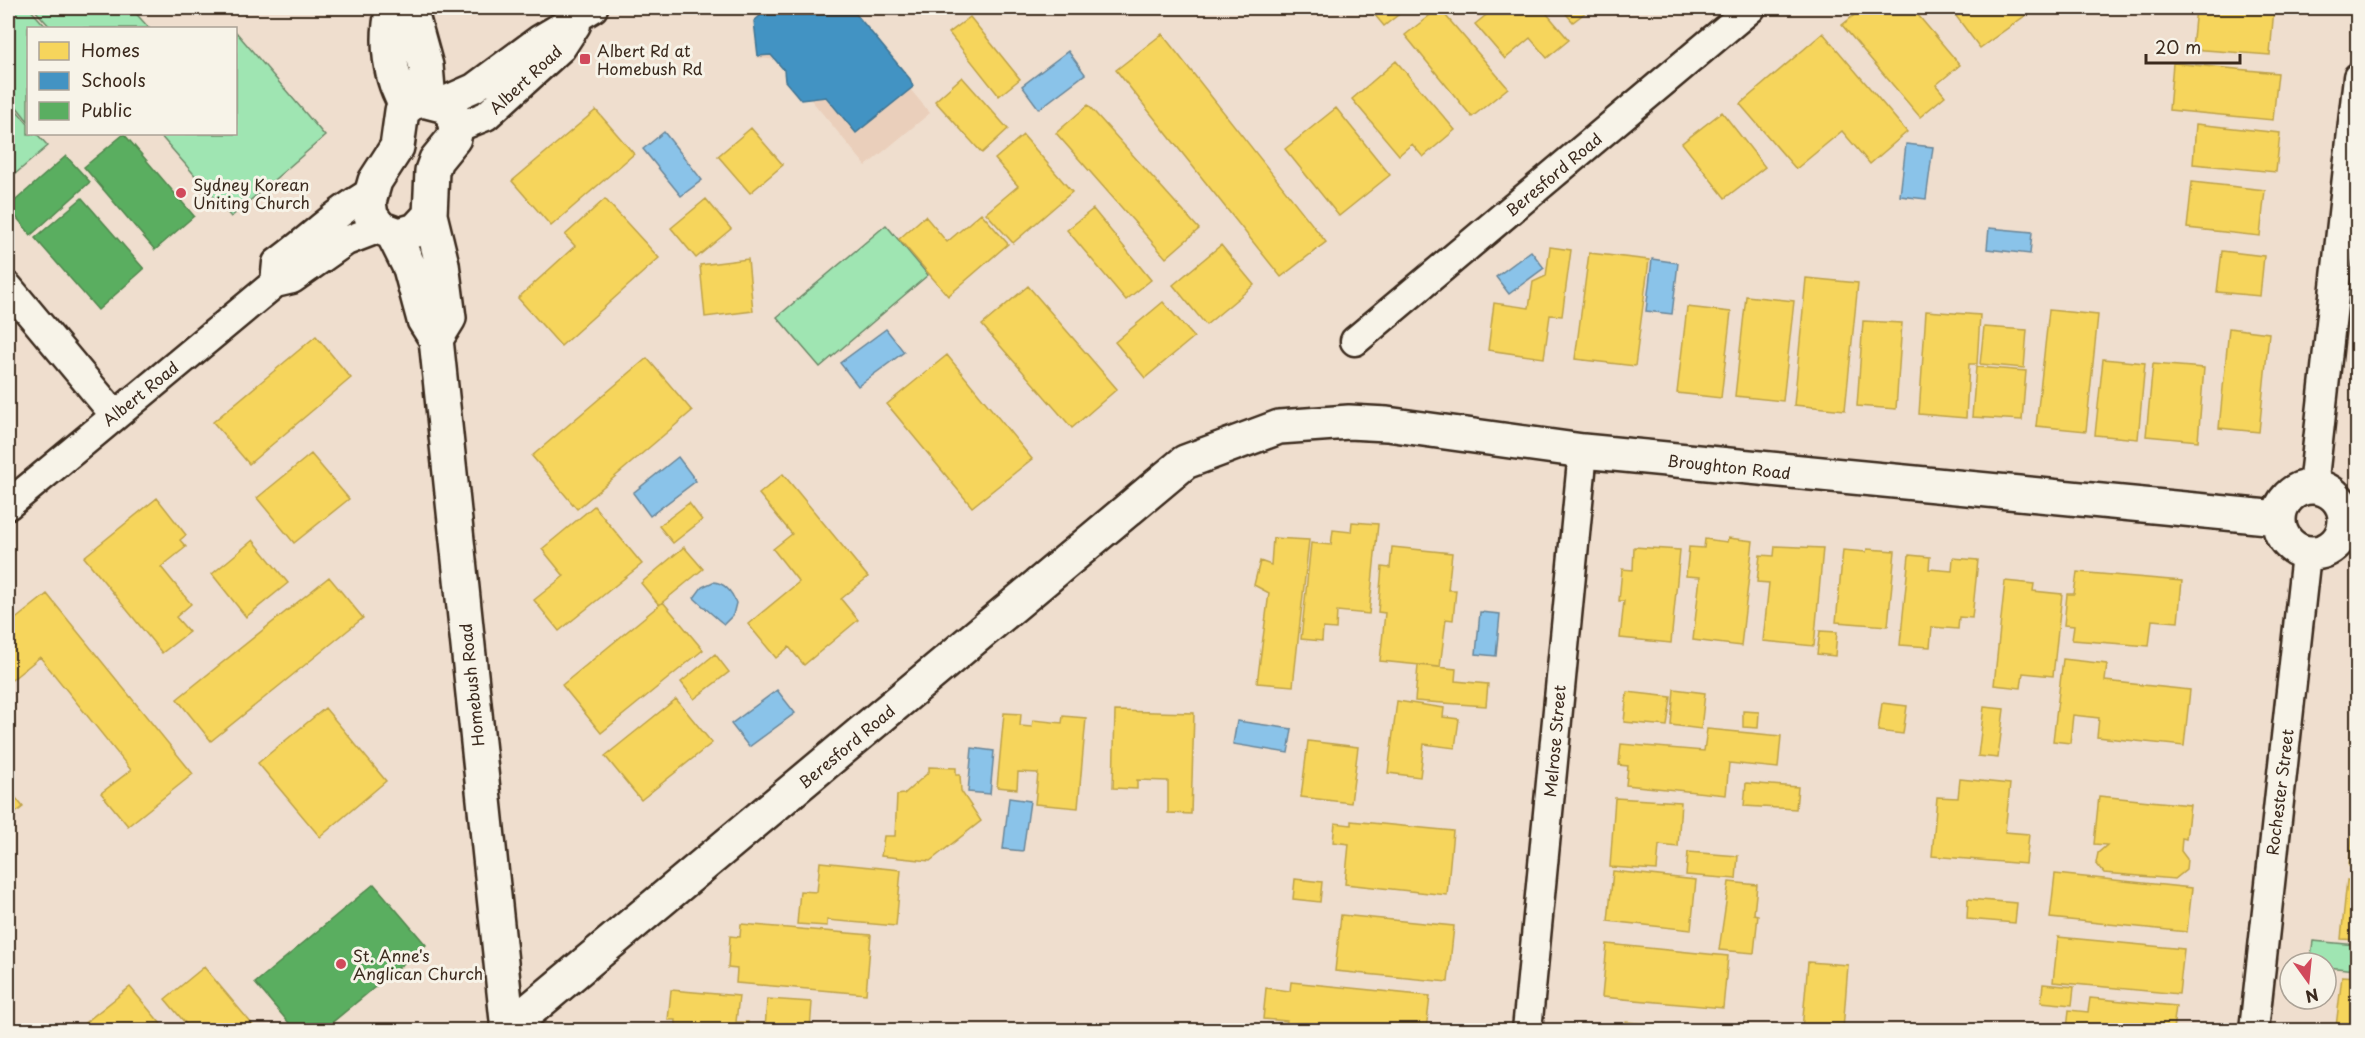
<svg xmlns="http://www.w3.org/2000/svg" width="2365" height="1038" viewBox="0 0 2365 1038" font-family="'Playpen Sans',sans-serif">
<rect width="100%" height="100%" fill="#efdece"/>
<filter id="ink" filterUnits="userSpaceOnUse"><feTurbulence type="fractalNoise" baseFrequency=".0167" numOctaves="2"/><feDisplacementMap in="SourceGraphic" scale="12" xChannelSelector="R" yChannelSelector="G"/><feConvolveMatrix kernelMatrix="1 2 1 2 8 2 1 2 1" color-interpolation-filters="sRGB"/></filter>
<g filter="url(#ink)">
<path fill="#eacfbb" d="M793,8H847V13L930,113L866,166L778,60L757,58L760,16L780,17Z"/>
<path fill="#9fe5b2" stroke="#6d8868" stroke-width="1.5" d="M8,8H29L47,28H28V121L8,96Z
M33,8H131L149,28H51Z
M236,32L325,136L231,217L159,134H236Z
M8,100L28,124V134H37L48,146L8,180Z
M886,225L928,275L820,367L777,317Z
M2313,941L2357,945V970L2326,967V963H2310Z"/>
<path fill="#8ac3e9" stroke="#6a8698" stroke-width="1.5" d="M1068,51L1085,74L1039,109L1022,86Z
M664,132L702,180L681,196L643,149Z
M1906,144L1933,147L1926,199L1900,196Z
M1989,228L2032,232L2030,254L1987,249Z
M1531,251L1544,268L1509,294L1496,277Z
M1652,259L1678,263L1672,314L1646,311Z
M886,329L904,352L858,386L840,363Z
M678,457L696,481L650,516L633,493Z
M713,582C726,583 732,592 736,603L733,615L724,624C722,623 697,601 694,598L702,587Z
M1480,612L1500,614L1496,656L1476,654Z
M777,690L795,713L749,747L731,724Z
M1237,721L1292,729L1288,753L1233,744Z
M972,748L994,751L990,794L968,792Z
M1009,798L1030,801L1023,851L1003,849Z"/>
<path fill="#f6d55c" stroke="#bea249" stroke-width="1.5" d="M1369,8H1407L1384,26Z
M1439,8L1508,88L1472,117L1405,35Z
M1495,8H1542L1569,40L1547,58L1530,38L1505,59L1475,24Z
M1561,8H1591L1573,22Z
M1863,8H1912L1960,65L1936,85L1945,96L1920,117L1842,25Z
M1950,8H2020L2026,15L1980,48Z
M2196,8H2274L2270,55L2192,49Z
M970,17L1020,79L999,96L949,33Z
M1823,33L1907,132L1870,164L1842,131L1796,169L1740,104Z
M1162,34L1326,242L1281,277L1116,70Z
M1396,61L1455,130L1423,157L1412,144L1399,155L1352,99Z
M2173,63L2278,73L2273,120L2169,110Z
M962,77L1008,129L982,153L935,101Z
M1088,105L1199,229L1166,258L1056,133Z
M1336,108L1390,175L1339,216L1285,149Z
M596,110L634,154L551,226L512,181Z
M1722,112L1765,167L1725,198L1682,143Z
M2196,124L2280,133L2276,172L2193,164Z
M751,128L783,165L750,193L718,156Z
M1023,135L1072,192L1013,243L986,213L1018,186L995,159Z
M2192,182L2265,190L2260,236L2187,228Z
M605,199L659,258L561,346L518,298L575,246L565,235Z
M706,199L731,229L696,258L671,228Z
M1093,209L1151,280L1126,300L1067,230Z
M981,213L1008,244L948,296L899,239L925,216L947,242Z
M1221,245L1254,285L1206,325L1173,285Z
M1550,247L1571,250L1562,316L1550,315L1544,358L1488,350L1494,303L1529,308L1533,282L1546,276Z
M2222,251L2264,256L2260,296L2217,292Z
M1589,253L1649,260L1635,366L1575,359Z
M748,259L753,311L705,317L700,265Z
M1806,278L1858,283L1845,410L1794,405Z
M1028,286L1117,389L1072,428L982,325Z
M1746,296L1794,301L1783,401L1735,396Z
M1163,302L1194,337L1145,378L1115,342Z
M1687,307L1731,312L1721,398L1677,393Z
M2049,310L2098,315L2086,431L2036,426Z
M1926,311L1980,315L1977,364H1969L1966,418L1919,414Z
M1863,321L1902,323L1896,409L1857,406Z
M1984,327L2027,330L2024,368L1980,364Z
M2229,328L2269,333L2259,432L2219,428Z
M316,336L351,378L249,464L213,422Z
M947,355L1032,459L972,507L887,404Z
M647,358L692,411L577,509L532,456Z
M2103,359L2145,363L2138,439L2095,435Z
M2153,364L2204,368L2198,441L2146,436Z
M1976,367L2026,371L2022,420L1972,417Z
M311,454L349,499L294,543L257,498Z
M783,474L868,577L841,599L858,620L804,665L789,647L776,658L748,624L799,582L773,549L792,534L759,494Z
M157,498L186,535L180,540L186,547L161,567L191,604L176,617L189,632L162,653L84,557Z
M689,503L702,520L673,543L659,526Z
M594,506L642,564L559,631L534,600L564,576L542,549Z
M1352,522L1378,524L1369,614L1337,611L1336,629L1323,628L1322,641L1301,639L1311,543L1331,545L1333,530L1351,532Z
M1273,538L1309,540L1293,686L1257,683L1269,593L1254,585L1260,561L1271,565Z
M1728,538L1753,541L1741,646L1693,640L1700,577L1686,576L1689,547L1704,548L1705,539L1727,542Z
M253,540L288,583L246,617L212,574Z
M1775,546L1823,548L1814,646L1763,641L1769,583L1757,582L1760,555L1774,556Z
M684,547L703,569L659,605L641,583Z
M1392,547L1452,553L1448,590H1456L1453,620L1446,619L1440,667L1380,661L1385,613L1378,612L1382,567L1390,568Z
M1634,547L1680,550L1671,643L1620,638L1624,601H1619L1622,569L1633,570Z
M1867,549L1895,551L1888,626L1836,622L1843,550L1866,552Z
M1909,555L1930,557L1929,569L1952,571L1953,558L1978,560L1972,618L1959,617L1958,629L1932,627L1930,647L1900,645Z
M2077,572L2182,581L2178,622L2152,620L2149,646L2072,640L2074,626L2064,625L2067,594H2074Z
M329,577L363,618L211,741L177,699Z
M2005,581L2034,584L2033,591L2062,594L2053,676L2023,673L2021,688L1994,685Z
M47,594L193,774L128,826L101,793L131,770L40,657L8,683V625Z
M663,602L703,650L601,733L562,685Z
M1820,631L1837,632L1835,656L1817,654Z
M715,654L729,672L694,699L681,682Z
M2063,659L2107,664L2105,681L2190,690L2184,746L2097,737L2099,718L2073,715L2070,743L2053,741Z
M1418,665L1456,669L1455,681L1488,684L1486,706L1415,701Z
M1674,689L1705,693L1701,729L1671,725Z
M1627,692L1671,697L1667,726L1624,722Z
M676,699L712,743L641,800L605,756Z
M1397,701L1444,708L1443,717L1459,719L1455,748L1424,744L1420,777L1388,773Z
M1882,703L1907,706L1903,734L1878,731Z
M1984,707L2004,709L1998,758L1978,756Z
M325,708L386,781L320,837L258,763Z
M1115,711L1194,713L1191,814L1168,813V781L1137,780V789L1113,788Z
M1743,711L1759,712L1758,728L1743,727Z
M1004,713L1021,714L1020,726L1032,727L1033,720L1062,723L1063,716L1086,718L1078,808L1035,804L1038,773L1018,772L1017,789L997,787Z
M1707,729L1781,736L1778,768L1729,763L1726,795L1626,785L1628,766L1619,765L1621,744L1704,751Z
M1308,741L1358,747L1351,803L1301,797Z
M929,767L956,768V775H960L961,791L981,821L930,861L881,856L884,836H895L897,795L904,794L929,772Z
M1960,779L2010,784L2005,832L2029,834L2026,864L1932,856L1937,797L1958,798Z
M1746,783L1798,787L1796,809L1744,806Z
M8,788L23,807L8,819Z
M2099,796L2190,805L2186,839L2182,838L2181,851L2187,859L2186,870L2175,879L2104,873L2096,863L2098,853L2107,845L2094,844Z
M1615,798L1681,802L1678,847L1659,845L1657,870L1610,867Z
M2354,815H2358V867L2349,866Z
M1351,821L1453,831L1447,895L1345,884L1349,844L1333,842L1335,823L1351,825Z
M1688,852L1738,856L1736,879L1686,875Z
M820,862L901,870L896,926L827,920V926L797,924L800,891L817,892Z
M2352,868L2358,869V940L2341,939L2347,880L2351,881Z
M1613,871L1696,880L1691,930L1608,921Z
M2055,874L2192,888L2187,932L2050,918Z
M1295,879L1322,882L1320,902L1293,899Z
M1729,882L1757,885L1754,914L1758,915L1754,953L1719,950Z
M1968,899L2017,903L2015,923L1967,919Z
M1341,915L1454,926L1448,982L1335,971Z
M741,924L871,935L866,994L736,983L737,969L728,968L730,936L740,937Z
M2058,937L2184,949L2179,994L2053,982Z
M1607,944L1728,956L1723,1008L1602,997Z
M1808,962L1848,965L1843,1030L1802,1029Z
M204,967L257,1030H191L165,999Z
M2342,976L2358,977V1029L2336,1027Z
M1291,982L1430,996L1426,1030H1286L1287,1021L1263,1019L1266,988L1290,991Z
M2043,984L2074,987L2072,1005L2041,1002Z
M130,987L166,1030H76Z
M671,990L739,996L736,1022H748L747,1030H676V1020H668Z
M2090,998L2176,1006L2173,1030H2067L2069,1010L2088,1012Z
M767,999L812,1002L810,1030H765Z
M1626,1022L1720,1030H1625Z"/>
<path fill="#4393c3" stroke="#417492" stroke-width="1.5" d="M779,8H851L910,79L913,87L856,133L826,97L801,100L785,81L784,70L771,55L758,56L754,21L768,9Z"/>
<path fill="#5aae61" stroke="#51864d" stroke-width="1.5" d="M124,134L194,216L155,250L84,167Z
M66,156L90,182L31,235L8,207Z
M82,198L144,269L98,310L35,238Z
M374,884L426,945L323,1030H295L255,983Z"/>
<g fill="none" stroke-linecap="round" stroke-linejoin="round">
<g stroke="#3b2a1e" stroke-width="33">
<path id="street" d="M440,103L474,88L539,40L593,8
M456,128L486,116L561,48L576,25
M275,283L277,263C309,240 336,212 370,193
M8,287L114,414
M1355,341L1751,8
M2313,487L2358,77
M8,505L275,283L292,279L346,241L380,228
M1527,1030L1583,451
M2254,1030L2306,554"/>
</g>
<g stroke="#3b2a1e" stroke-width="38">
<path id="secondary" d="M393,8C385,39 389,79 407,106
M410,8L426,66L429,101
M423,100L446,106L452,113L456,128L454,138L436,160L432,171L430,215L416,230L399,235L380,228L371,216L369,202L375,181L397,147L402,111L412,103Z
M430,215L442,264L449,318L436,339
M393,234L410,268L424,320L436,339L508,1030
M2279 520a33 33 0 1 1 66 0a33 33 0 1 1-66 0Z
M506,1030L1185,462L1279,427L1349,422L1387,424L1583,451L2278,518"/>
</g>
<use href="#street" stroke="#f7f3e8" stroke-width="28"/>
<use href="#secondary" stroke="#f7f3e8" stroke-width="33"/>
</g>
</g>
<g fill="#d1495b" stroke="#f7f3e8" stroke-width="2">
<rect x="579" y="53" width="12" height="12" rx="3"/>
<circle cx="181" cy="193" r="6"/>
<circle cx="341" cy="964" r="6"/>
</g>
<g text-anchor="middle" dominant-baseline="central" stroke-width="6" stroke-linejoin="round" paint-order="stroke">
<g font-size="16" fill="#3b2a1e" stroke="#f7f3e8" text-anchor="start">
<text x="597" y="50">Albert Rd at<tspan x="597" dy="18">Homebush Rd</tspan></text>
<text x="193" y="184">Sydney Korean<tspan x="193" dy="18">Uniting Church</tspan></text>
<text x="353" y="955">St. Anne's<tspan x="353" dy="18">Anglican Church</tspan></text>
</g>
<g font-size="16" fill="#3b2a1e" stroke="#f7f3e8">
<text transform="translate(525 79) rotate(-43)">Albert Road</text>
<text transform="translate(1553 174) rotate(-40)">Beresford Road</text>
<text transform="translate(140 393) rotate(-39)">Albert Road</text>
<text transform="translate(1729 466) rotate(6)">Broughton Road</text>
<text transform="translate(471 685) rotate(-96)">Homebush Road</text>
<text transform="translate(1554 741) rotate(-85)">Melrose Street</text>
<text transform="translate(846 746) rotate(-40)">Beresford Road</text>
<text transform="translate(2279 792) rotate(-83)">Rochester Street</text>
</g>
</g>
<rect width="2365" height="1038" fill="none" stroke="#f7f3e8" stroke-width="30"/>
<rect x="15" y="15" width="2335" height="1008" fill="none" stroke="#3b2a1e" stroke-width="2" filter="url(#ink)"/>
<rect x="27" y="27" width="210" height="108" fill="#f7f3e8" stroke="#aca397" stroke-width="1.5"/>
<rect x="39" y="42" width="30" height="18" fill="#f6d55c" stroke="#aca397" stroke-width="1.5"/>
<text x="81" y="57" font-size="18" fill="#3b2a1e">Homes</text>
<rect x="39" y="72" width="30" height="18" fill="#4393c3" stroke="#aca397" stroke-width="1.5"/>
<text x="81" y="87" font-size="18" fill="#3b2a1e">Schools</text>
<rect x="39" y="102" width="30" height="18" fill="#5aae61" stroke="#aca397" stroke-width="1.5"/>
<text x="81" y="117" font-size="18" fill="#3b2a1e">Public</text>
<g transform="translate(2308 981) rotate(165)"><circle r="28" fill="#f7f3e8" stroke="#aca397" stroke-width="1.5"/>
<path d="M0-4.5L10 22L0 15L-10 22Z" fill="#d1495b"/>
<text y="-9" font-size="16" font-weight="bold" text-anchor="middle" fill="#3b2a1e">N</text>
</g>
<path d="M2146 54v9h94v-9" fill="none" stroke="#3b2a1e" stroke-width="3"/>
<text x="2155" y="54" font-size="18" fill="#3b2a1e" stroke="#f7f3e8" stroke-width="4.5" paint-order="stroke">20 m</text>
</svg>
